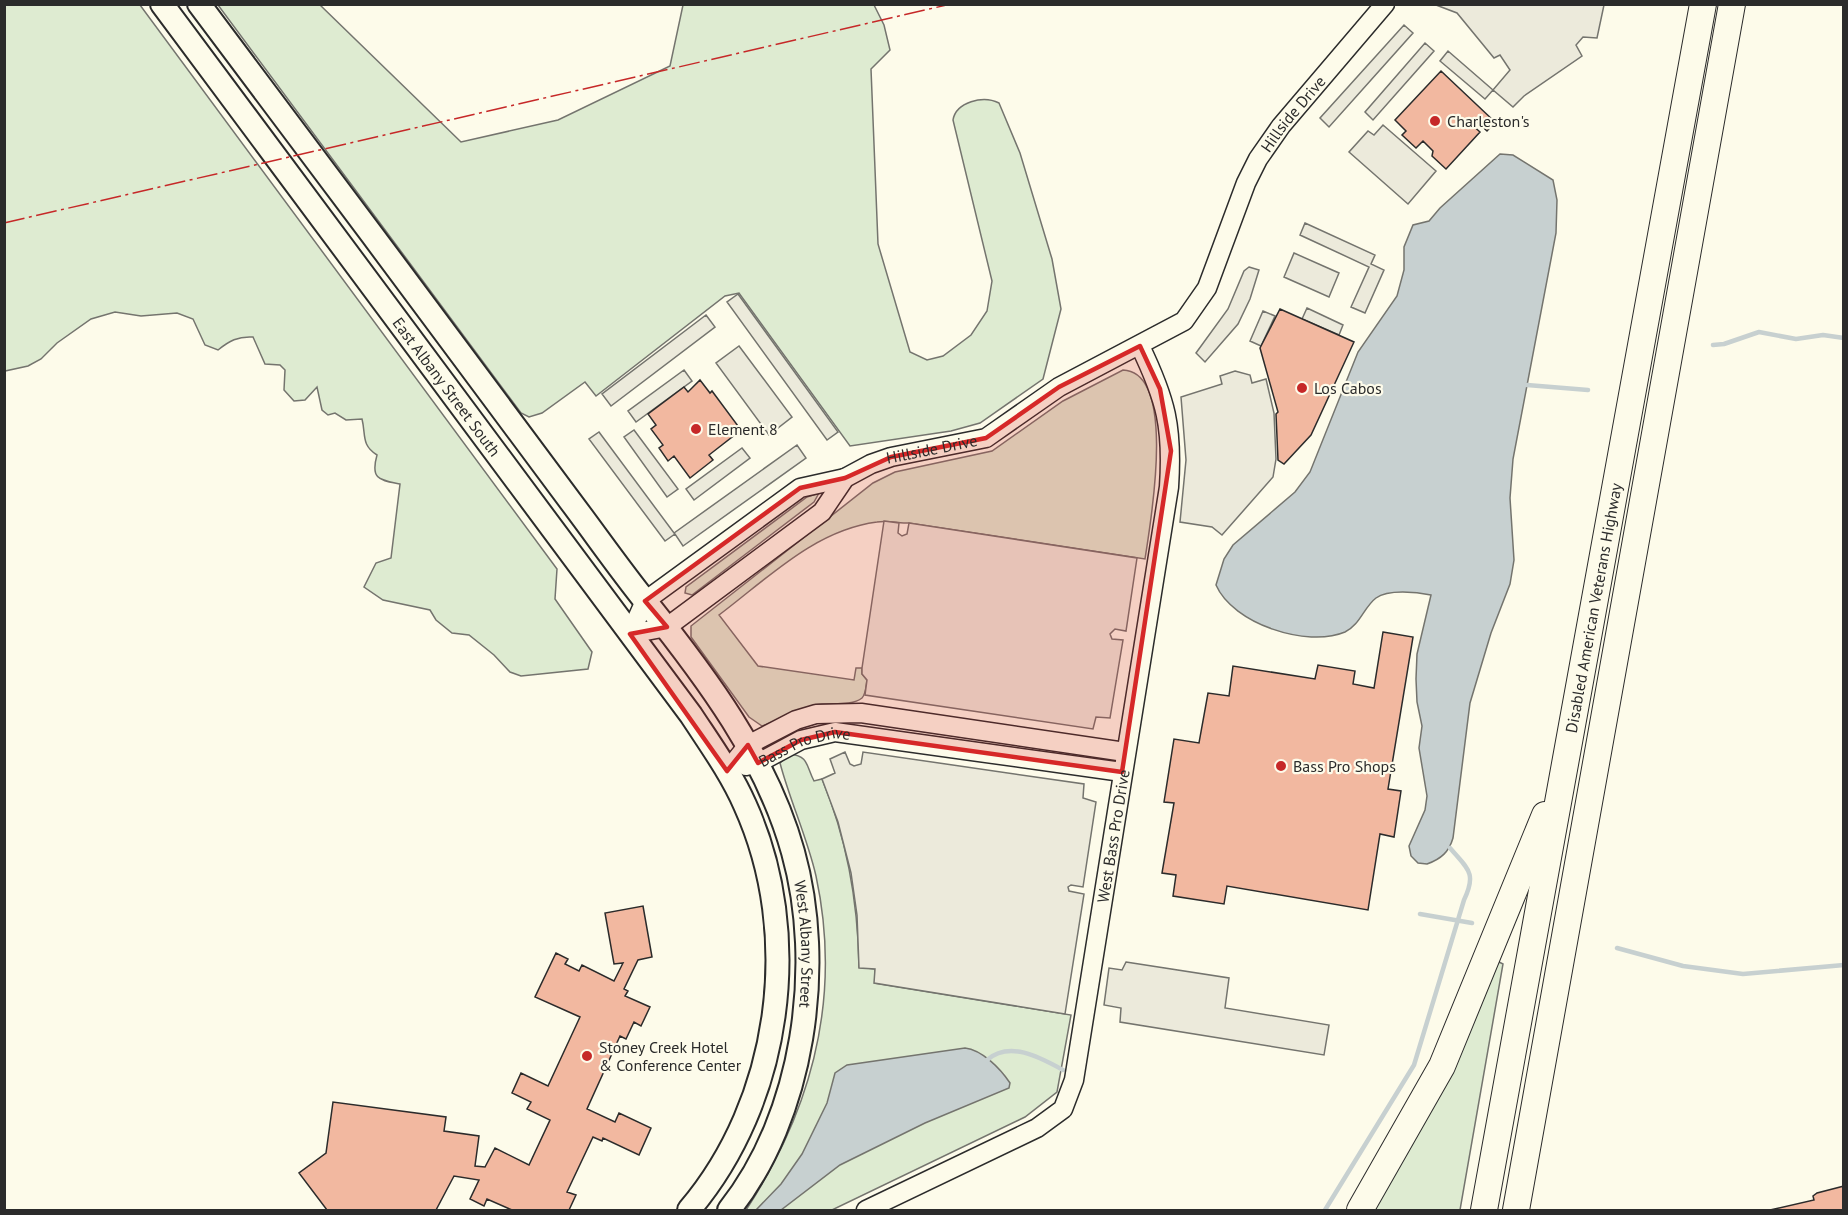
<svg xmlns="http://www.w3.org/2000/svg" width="1848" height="1215" viewBox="0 0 1848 1215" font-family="'PT Sans',sans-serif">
<rect width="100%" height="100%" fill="#fdfbea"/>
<path fill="#deebd1" stroke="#74746e" stroke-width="1.5" d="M5,4L140,5L557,569L555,599L592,652L588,669L521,676L510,672L494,655L469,635L452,633L436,620L430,610L383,600L364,587L376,563L391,558L400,484C380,480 370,480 377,455C361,445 366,435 362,419L346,420L335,413L328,415L322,410L317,387L305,400L294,401L284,390L285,370L280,365L265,364L253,337C238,336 229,341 218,350L205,345L193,319L177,313L141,316L115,312L91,319L57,343L41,359L28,366L5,371Z
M218,5H320L461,142L558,120L670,66L683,5H874L884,25L890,50L871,69L878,244L910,352L927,360L943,356L971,335L987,311L992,281L953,120C956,102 983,95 999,103L1020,153L1052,259L1061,309L1043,379L980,423L951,431L850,446L739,293L725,296L596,396L585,382L542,413L529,417L521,413Z
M1123,370C1178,372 1150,525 1145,559L909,523C898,523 887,520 877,522C815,530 768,578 719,615L758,666L854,680L856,668H862V674L867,680C866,685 866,694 862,698C851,707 828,702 815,705C796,709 780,720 762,726L749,717L691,637V626L873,483L895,472L992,451L1063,401Z
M819,493L814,502L692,595L685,593L686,587L807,497Z
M790,754C809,756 806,766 814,781L822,779C847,839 858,902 859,967L875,969V983L1071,1015L1057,1092L1025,1117L832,1210H746C812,1109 842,997 816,876C807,837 790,801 780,763Z
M1497,961L1503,964L1460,1210H1371Z"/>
<path fill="#eceadb" stroke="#74746e" stroke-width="1.5" d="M1436,5H1604L1597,38L1583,37L1576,45L1582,56L1524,96L1513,107L1493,90L1485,99L1440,61L1448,51L1493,90L1510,70L1500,55L1494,58L1457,13Z
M1404,25L1413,33L1329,127L1320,118Z
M1425,43L1434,51L1373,120L1365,112Z
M1383,125L1436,171L1408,204L1349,152L1368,131L1374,135Z
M1305,223L1375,255L1371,264L1384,270L1365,313L1351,307L1369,267L1300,235Z
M1294,253L1339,273L1329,297L1284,277Z
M1249,267L1259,270L1250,299L1238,324L1205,362L1196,353L1228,309L1244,271Z
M738,294L838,432L827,440L727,302Z
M1307,308L1343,325L1339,335L1302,319Z
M1263,311L1275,316L1261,346L1250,341Z
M706,315L715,327L611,406L602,394Z
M739,346L792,417L769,435L716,363Z
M684,370L692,381L636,422L628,411Z
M1235,371L1250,375L1252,383L1266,379L1274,413L1276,459L1273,477L1222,535L1212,527L1180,522L1186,460L1181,397L1222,384L1220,376Z
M634,430L678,489L667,497L624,437Z
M599,432L674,533L797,445L806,458L683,546L675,534L665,541L589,439Z
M742,448L750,458L694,500L686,489Z
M884,521L899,523L898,533L902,536L907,534L909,523L1137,558L1126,631L1115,629L1110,634L1112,639L1123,640L1110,718L1096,717L1093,729L865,695L867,680L862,674V668Z
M845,752L850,764L854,766L861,764L863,752L1084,784L1083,798L1096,802L1083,887L1071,885L1068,887L1069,891L1084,894L1065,1014L874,983L875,969L859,968L857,915L851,873L838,822L822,779L835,773L830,759Z
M1126,962L1229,978L1225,1008L1329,1025L1324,1055L1120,1022L1121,1008L1104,1005L1109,968L1122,970Z"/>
<path fill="#c7d0d0" stroke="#74746e" stroke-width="1.5" d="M1500,154L1513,155L1553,180L1557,200L1556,233L1513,459L1510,498L1514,560L1510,584L1491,633L1470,703L1453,838C1449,852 1441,859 1427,864L1418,863L1411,856L1409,846L1425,810L1427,796L1419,748L1422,726L1417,702L1416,679L1417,654L1431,595C1417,592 1388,589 1376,598C1364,607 1360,625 1345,632C1307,648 1233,624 1216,585L1224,559L1233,545L1295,492L1310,472L1358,352L1397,296L1404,270V247L1413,225L1429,221L1440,208Z
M965,1048C982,1050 1000,1068 1010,1083L1009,1088L925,1123L840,1165L781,1210H756L781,1184L802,1154L827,1103L835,1073L847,1065Z"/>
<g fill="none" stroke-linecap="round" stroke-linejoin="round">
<path stroke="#c7d0d0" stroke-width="4.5" d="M1713,345L1724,344L1759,332L1796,339L1823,335L1844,338
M1527,385L1588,390
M1420,914L1472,923
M1617,948L1683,966L1743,974L1844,965
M987,1060C1010,1040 1041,1058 1063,1070
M1325,1210L1414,1065L1464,900C1477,873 1468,869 1450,848"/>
</g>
<path fill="#f2b8a0" stroke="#2b2b2b" stroke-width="1.5" d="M1441,71L1495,122L1487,131L1475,120L1471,124L1480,132L1446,169L1432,156L1433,151L1423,141L1416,148L1402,135L1406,131L1395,120Z
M1280,309L1354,342L1311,435L1284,464L1278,460L1276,414L1278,412L1260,348Z
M700,380L710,393L712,391L741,430L709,455L713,460L690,478L674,456L668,461L659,448L663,445L651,429L656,425L648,414L684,387L688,392Z
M1383,632L1413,637L1388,789L1401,791L1394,837L1380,834L1368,910L1227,886L1224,904L1173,896L1176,875L1162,873L1174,803L1164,802L1174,739L1199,743L1208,693L1229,696L1233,666L1315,679L1318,665L1355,671L1353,684L1374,688Z
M643,906L652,957L638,960L624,989L628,991L625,996L650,1007L641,1026L634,1022L626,1039L620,1036L587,1109L615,1122L619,1113L651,1128L639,1155L603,1138L602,1141L593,1137L567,1192L576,1195L569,1210H512L487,1199L484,1206L470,1199L479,1180L454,1176L436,1210H327L299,1173L326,1153L333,1102L446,1117L444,1131L479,1136L475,1166L485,1167L495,1148L529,1165L550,1120L527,1109L531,1102L512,1093L521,1073L548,1086L580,1017L535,997L556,953L568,959L565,964L579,971L582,965L614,981L623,963L614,964L605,913Z
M1844,1186V1210H1770L1814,1200L1813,1196L1817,1193Z"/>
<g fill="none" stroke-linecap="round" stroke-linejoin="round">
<g stroke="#2b2b2b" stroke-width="21">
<g id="minor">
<path id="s1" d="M630,634L667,627L822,512L845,478L871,464L891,457L986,438L1059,387L1184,321L1207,288L1246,183L1258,159L1281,126L1385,4"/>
<path d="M630,634L645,601L800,488L845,478"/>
<path id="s2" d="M746,766L758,763L801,740L835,732L1122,772"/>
<path d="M727,771L748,745L796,720L816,714L861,713L1125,752"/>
<path id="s3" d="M866,1210L1037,1128L1063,1109L1074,1080L1169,487C1173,427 1166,400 1140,346"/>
</g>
</g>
<g stroke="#2b2b2b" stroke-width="26">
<g id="major">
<path id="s4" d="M162,4L691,715C710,744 731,773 745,805C804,935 781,1102 689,1210"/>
<path id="s5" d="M199,4C325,171 449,338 574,506C598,538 621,571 646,602C706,677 767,758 793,852C825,966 804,1116 729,1210"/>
</g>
</g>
<g stroke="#2b2b2b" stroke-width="28">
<g id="highway">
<path d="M1360,1210L1442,1066L1545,815"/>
<path id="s6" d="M1484,1210L1703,4"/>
<path d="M1516,1210L1732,4"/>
</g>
</g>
<use href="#minor" stroke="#fdfbea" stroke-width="18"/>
<use href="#major" stroke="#fdfbea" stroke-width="22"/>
<use href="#highway" stroke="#fdfbea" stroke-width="26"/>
<path stroke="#c62828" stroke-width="1.5" stroke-dasharray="21 4.5 3 4.5" stroke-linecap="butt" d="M4,223L951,4"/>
</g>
<path fill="#d62828" fill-opacity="0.2" stroke="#d62828" stroke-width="4.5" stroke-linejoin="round" d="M1140,346L1160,389L1171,451L1122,772L835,732L801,740L758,763L748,745L727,771L630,634L667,627L645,601L800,488L845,478L891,457L986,438L1059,387Z"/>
<g fill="#c62828" stroke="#fdfbea" stroke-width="2">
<circle cx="1435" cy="121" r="6"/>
<circle cx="1302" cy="388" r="6"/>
<circle cx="696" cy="429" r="6"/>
<circle cx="1281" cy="766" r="6"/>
<circle cx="587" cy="1056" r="6"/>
</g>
<g text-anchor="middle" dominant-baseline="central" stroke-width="4.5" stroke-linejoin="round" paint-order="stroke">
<g font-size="16" fill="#2b2b2b" stroke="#fdfbea">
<text stroke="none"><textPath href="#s1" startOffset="886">Hillside Drive</textPath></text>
<text stroke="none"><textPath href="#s4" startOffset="477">East Albany Street South</textPath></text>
<text stroke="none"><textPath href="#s1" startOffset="364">Hillside Drive</textPath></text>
<text stroke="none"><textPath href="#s6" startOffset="612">Disabled American Veterans Highway</textPath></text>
<text stroke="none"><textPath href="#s2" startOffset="63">Bass Pro Drive</textPath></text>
<text stroke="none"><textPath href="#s3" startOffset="500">West Bass Pro Drive</textPath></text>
<text stroke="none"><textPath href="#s5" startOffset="1132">West Albany Street</textPath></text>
</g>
<g font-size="16" fill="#2b2b2b" stroke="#fdfbea" text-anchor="start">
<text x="1447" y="121">Charleston's</text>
<text x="1314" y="388">Los Cabos</text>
<text x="708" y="429">Element 8</text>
<text x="1293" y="766">Bass Pro Shops</text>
<text x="599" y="1047">Stoney Creek Hotel<tspan x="599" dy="18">&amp; Conference Center</tspan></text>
</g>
</g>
<rect width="1848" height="1215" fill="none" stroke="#2b2b2b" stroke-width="12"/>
</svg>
